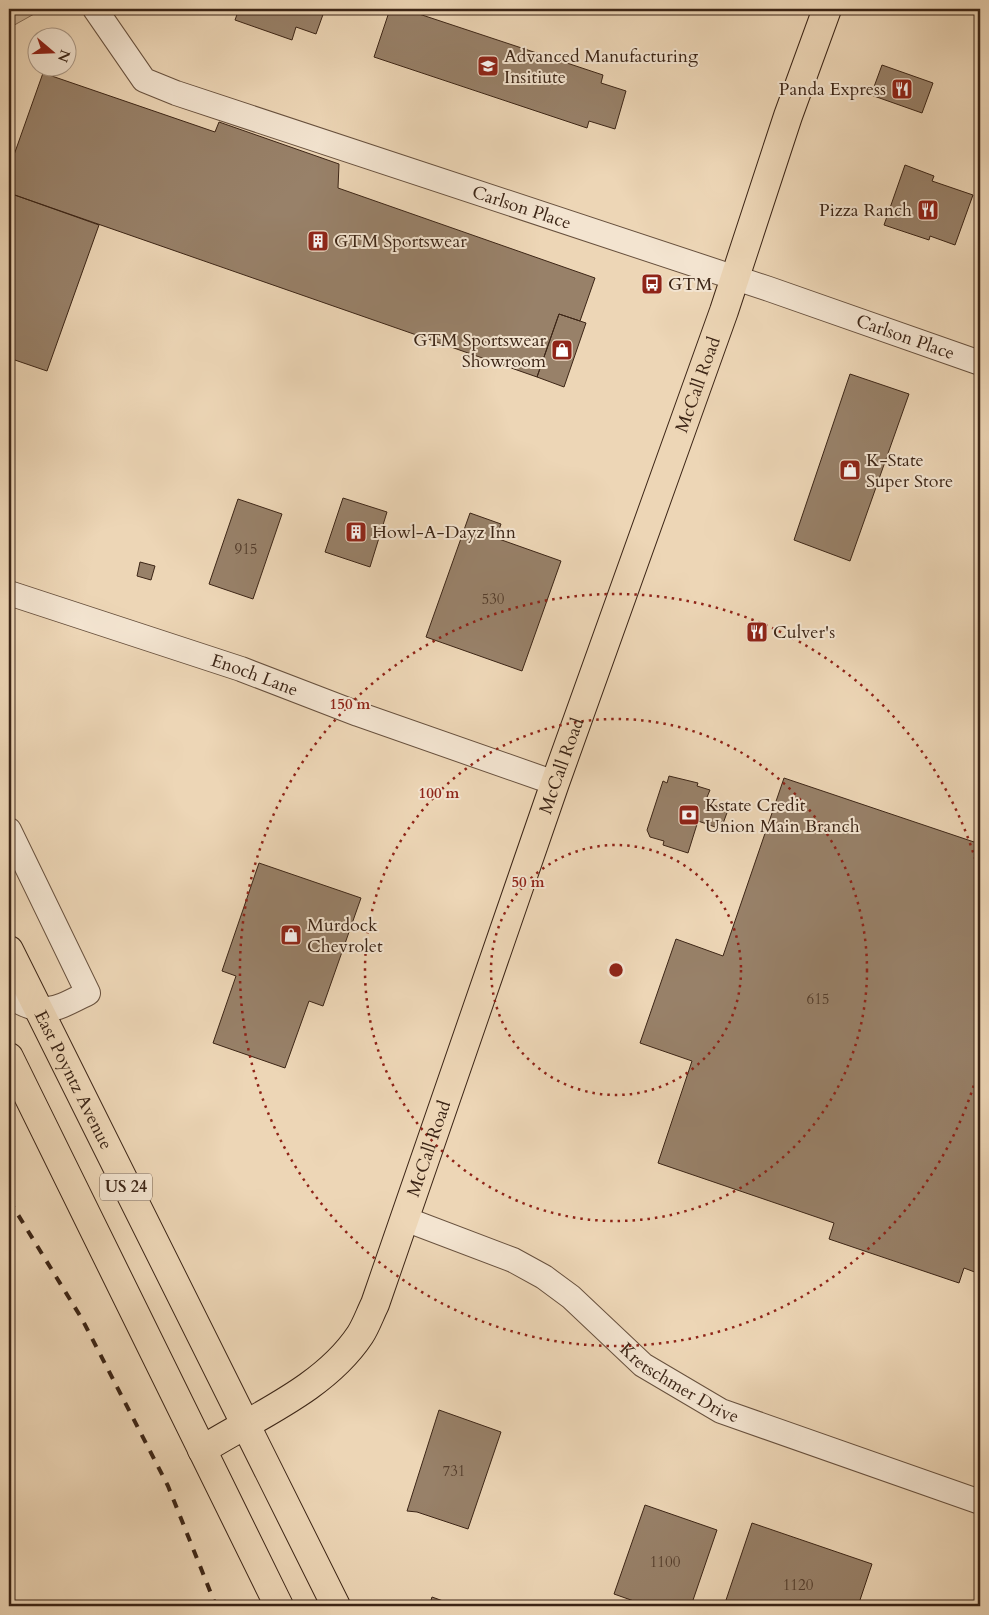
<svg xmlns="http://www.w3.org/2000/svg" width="989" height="1615" viewBox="0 0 989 1615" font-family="Cardo,serif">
<rect width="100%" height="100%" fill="#edd6b6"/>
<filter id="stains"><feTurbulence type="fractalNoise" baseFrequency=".004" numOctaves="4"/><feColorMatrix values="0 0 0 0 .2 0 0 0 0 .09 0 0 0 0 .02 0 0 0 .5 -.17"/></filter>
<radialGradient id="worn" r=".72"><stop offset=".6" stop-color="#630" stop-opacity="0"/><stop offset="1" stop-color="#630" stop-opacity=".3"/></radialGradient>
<path fill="#cfb89b" stroke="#866e58" d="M9,9H43L9,28Z"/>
<path fill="#988169" stroke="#3c2516" d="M239,9H325L316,34L296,27L292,40L235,20Z
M390,9H404L603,75L601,83L626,91L615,129L589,121L587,128L374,57Z
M882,65L933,83L922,113L871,95Z
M43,73L215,132L219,122L339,164L338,188L595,278L580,321L559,314L537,377L9,193V169Z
M905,165L934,176L932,181L973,195L955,245L930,236L929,240L884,225Z
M9,193L99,225L47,371L9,358Z
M559,314L586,323L564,387L537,377Z
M850,374L909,394L850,561L794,540Z
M343,498L387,512L370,567L325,552Z
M238,499L282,514L253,599L209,584Z
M470,513L501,524L496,538L561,561L522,671L426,637Z
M140,562L155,566L151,580L137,576Z
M669,776L698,783L697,786L710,790L705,802L728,810L721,829L698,821L688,853L663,845L664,841L650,837L647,830L663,781L667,783Z
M784,778L980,844V1274L964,1268L959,1283L829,1239L834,1223L658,1163L692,1061L640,1043L676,939L723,956Z
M259,863L361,898L323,1006L309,1001L285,1068L213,1043L236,976L222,971Z
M439,1410L501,1432L468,1529L417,1512L407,1511Z
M645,1505L717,1530L691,1606H648L614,1594Z
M752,1523L872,1564L858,1606H724Z
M432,1597L457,1606H429Z"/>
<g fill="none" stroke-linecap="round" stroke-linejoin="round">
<g stroke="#68513e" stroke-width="26">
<g id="minor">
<path id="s1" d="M95,9L144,80L176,93L769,289L980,363"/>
<path id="s2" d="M9,593L241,669L358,714L555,783"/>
<path d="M9,830L88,993C54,1010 44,1018 9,996"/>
<path id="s3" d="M405,1219L513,1260L544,1277L571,1297L643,1365L721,1411L980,1502"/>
</g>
</g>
<g stroke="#3c2516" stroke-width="30">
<g id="major">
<path id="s4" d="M202,1450C256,1416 324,1389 360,1335C366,1326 370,1314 375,1304L555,783L724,311L788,116L827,9"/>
</g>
</g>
<g stroke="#3c2516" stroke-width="30">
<g id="highway">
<path id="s5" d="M9,950L336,1606"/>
<path d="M9,1057L279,1606"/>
</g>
</g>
<use href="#minor" stroke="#f3e4d0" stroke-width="24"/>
<use href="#major" stroke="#edd6b6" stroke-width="28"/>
<use href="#highway" stroke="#edd6b6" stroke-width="28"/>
<path stroke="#3c2516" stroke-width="4" stroke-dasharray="9 9" stroke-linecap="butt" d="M9,1200L82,1319L168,1486L216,1606"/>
</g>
<g fill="none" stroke="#8f2418" stroke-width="2.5" stroke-dasharray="2.5 5">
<circle cx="616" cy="970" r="125"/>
<circle cx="616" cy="970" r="251"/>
<path d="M980 1064A376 376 0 1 1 980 876"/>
</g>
<defs>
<g id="university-square" transform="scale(1.125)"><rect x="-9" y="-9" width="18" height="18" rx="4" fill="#8f2418" stroke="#f3e4d0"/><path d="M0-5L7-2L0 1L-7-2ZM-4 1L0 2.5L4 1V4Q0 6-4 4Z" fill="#fff"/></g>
<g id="restaurant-square" transform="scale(1.125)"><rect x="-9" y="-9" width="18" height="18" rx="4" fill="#8f2418" stroke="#f3e4d0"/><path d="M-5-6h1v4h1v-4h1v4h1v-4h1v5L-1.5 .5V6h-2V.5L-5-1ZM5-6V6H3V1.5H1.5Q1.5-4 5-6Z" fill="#fff"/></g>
<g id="building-square" transform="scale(1.125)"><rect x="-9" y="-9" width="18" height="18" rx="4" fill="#8f2418" stroke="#f3e4d0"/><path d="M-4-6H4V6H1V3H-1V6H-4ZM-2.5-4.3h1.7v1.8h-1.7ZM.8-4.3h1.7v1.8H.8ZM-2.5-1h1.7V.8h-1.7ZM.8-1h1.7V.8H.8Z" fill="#fff"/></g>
<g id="bus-square" transform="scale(1.125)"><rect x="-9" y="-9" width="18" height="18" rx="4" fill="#8f2418" stroke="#f3e4d0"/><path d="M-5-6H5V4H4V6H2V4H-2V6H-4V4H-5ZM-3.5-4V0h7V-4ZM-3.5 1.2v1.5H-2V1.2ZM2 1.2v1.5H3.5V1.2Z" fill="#fff"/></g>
<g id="shop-square" transform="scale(1.125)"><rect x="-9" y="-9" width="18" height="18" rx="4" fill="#8f2418" stroke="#f3e4d0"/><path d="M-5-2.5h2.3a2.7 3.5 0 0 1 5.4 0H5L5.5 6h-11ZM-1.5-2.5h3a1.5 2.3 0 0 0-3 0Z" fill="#fff"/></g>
<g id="bank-square" transform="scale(1.125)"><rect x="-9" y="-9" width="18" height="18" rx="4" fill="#8f2418" stroke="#f3e4d0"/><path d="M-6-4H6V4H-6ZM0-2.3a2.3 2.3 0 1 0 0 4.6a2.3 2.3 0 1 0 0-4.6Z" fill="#fff"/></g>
</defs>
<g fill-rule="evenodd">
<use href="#university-square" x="488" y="66"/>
<use href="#restaurant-square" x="902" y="89"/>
<use href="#restaurant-square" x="928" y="210"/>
<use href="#building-square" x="318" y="241"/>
<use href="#bus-square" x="652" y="284"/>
<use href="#shop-square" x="562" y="350"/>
<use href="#shop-square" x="850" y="470"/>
<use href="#building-square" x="356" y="532"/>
<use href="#restaurant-square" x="757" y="632"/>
<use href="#bank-square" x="689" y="815"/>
<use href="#shop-square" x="291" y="935"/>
</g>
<g text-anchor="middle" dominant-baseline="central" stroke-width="4" stroke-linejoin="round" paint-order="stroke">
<g font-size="15" fill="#533c2b">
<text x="246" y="549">915</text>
<text x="493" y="599">530</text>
<text x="818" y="999">615</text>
<text x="454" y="1471">731</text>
<text x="665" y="1562">1100</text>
<text x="798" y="1585">1120</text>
</g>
<rect fill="#f3e4d0" stroke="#735e4e" stroke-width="1" x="100" y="1173.5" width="52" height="27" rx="4"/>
<g font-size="16" font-weight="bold" fill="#3c2516">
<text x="126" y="1187">US 24</text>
</g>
<g font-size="18" fill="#3c2516" stroke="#f3e4d0" text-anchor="start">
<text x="504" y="56">Advanced Manufacturing<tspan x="504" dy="21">Insitiute</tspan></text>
<text x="886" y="89" text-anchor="end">Panda Express</text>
<text x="912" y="210" text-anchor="end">Pizza Ranch</text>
<text x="334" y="241">GTM Sportswear</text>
<text x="668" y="284">GTM</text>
<text x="546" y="340" text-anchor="end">GTM Sportswear<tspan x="546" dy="21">Showroom</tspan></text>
<text x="866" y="460">K-State<tspan x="866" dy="21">Super Store</tspan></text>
<text x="372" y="532">Howl-A-Dayz Inn</text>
<text x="773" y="632">Culver's</text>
<text x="705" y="805">Kstate Credit<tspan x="705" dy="21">Union Main Branch</tspan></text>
<text x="307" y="925">Murdock<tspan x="307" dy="21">Chevrolet</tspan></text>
</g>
<g font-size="18" fill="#3c2516" stroke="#f3e4d0">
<text stroke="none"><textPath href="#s1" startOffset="485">Carlson Place</textPath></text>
<text stroke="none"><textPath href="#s1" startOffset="890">Carlson Place</textPath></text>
<text stroke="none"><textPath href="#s4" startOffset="1206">McCall Road</textPath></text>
<text stroke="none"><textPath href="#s2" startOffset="259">Enoch Lane</textPath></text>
<text stroke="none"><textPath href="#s4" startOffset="801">McCall Road</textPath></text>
<text stroke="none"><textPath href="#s5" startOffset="145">East Poyntz Avenue</textPath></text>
<text stroke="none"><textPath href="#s4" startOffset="396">McCall Road</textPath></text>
<text stroke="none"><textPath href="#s3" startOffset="324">Kretschmer Drive</textPath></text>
</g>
</g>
<circle cx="616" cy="970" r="8" fill="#8f2418" stroke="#f3e4d0" stroke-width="2.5"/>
<g font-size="15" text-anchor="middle" font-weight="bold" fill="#8f2418" stroke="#f3e4d0" stroke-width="4" stroke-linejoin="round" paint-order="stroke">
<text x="350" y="709">150 m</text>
<text x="439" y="798">100 m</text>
<text x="528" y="887">50 m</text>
</g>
<rect width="989" height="1615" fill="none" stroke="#edd6b6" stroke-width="30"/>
<rect x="10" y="10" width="969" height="1595" fill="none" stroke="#3c2516" stroke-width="2.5"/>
<rect x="15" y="15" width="959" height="1585" fill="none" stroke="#3c2516"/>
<g transform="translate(52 52) rotate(109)"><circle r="24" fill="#f3e4d0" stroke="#aa9886"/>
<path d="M0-4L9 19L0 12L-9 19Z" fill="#8f2418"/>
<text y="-8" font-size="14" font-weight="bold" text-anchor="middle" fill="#3c2516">N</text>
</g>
<rect width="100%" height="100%" filter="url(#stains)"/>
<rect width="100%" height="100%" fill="url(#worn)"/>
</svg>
